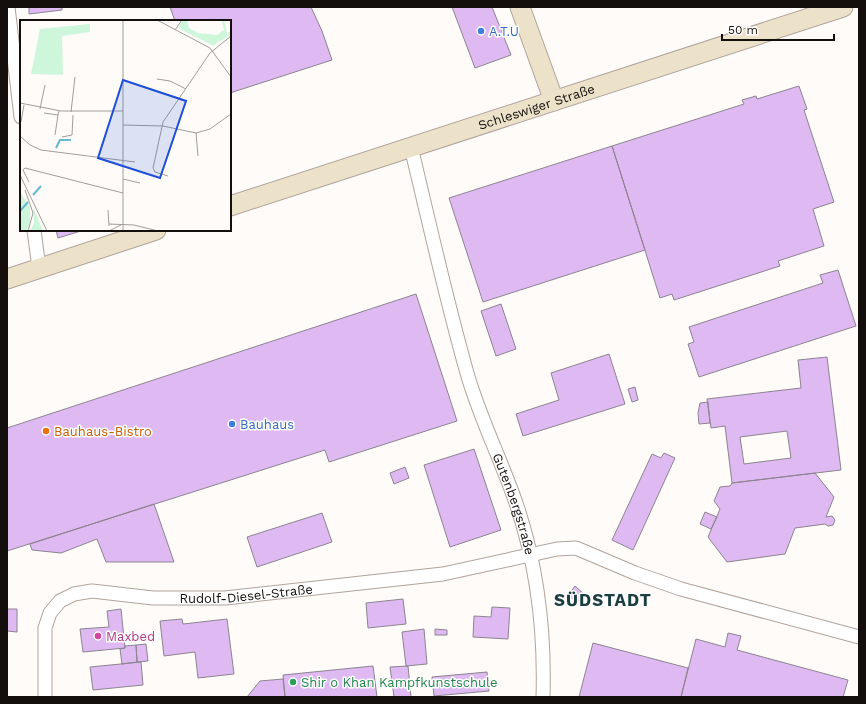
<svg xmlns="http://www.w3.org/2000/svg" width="866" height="704" viewBox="0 0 866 704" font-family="'Work Sans',sans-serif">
<rect width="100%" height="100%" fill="#fefbf9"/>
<path fill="#dfb9f1" stroke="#8c8490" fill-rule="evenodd" d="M29,7H62V10L29,14Z
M170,7H311L322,31L332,60L230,93V21H175Z
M452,7H492L511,55L475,68Z
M799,86L807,109L804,110L834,202L813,209L824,246L778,261L780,266L674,300L672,294L660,298L612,146L744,104L742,100L756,96L757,99Z
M612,146L645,250L483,302L449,198Z
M56,230H84L58,238Z
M838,270L856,326L699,377L688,344L694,342L689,327L823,283L820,275Z
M416,294L457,421L329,462L325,450L7,551V428Z
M501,304L516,349L496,356L481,311Z
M609,354L625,404L523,436L516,414L559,400L551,373Z
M827,357L841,470L732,483L725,426L711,428L707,399L801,388L798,360ZM787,431L791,458L744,464L740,437Z
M635,387L638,400L632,402L628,389Z
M708,402L710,423L699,424L698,413L700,403Z
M474,449L501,530L450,547L424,465Z
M664,453L675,458L633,550L612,540L652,454L661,458Z
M405,467L409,478L394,484L390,473Z
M815,473L834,497L826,517L832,516L835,520L833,525L828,526L825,524L795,528L785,554L727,562L708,537L720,509L714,501L720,487L730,486L732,483Z
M154,504L174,562H106L97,539L61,553L32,550L30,544Z
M705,512L717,517L711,529L700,524Z
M322,513L332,542L257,567L247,537Z
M575,586L584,594L577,602L568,595Z
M403,599L406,624L368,628L366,603Z
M492,607L510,608L508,639L473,637L474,616L491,617Z
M7,609H17V632L7,631Z
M121,609L125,648L83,652L80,629L109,627L107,611Z
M182,619L183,624L227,619L234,674L198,678L195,652L164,656L160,621Z
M424,629L427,664L406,666L402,632Z
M435,629L447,630V635H435Z
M728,633L741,636L737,650L848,680L843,697H681L696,639L725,647Z
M593,643L688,668L681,697H579Z
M146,644L148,661L137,662L136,645Z
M136,645L137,662L122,664L120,649L125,648V646Z
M141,662L143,685L93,690L90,667Z
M373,666L377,697H285L283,675Z
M408,666L411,697H394L390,667Z
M487,672L489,691L434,696L432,677Z
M283,679L285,697H247L260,681Z"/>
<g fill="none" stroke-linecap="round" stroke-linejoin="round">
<g stroke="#b1a39b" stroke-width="15">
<g id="street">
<path d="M8,7L21,117"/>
<path id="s1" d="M411,147C429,222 446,299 467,373C480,419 502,461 517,506C538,569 545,631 543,697"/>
<path d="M34,230L39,268"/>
<path id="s2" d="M45,697V628L50,613L60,601L74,594L92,591L153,598H225L443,574L557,549L576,548L635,573L681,589L859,637"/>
</g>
</g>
<g stroke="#b1a39b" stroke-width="21">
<g id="secondary">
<path d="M520,7L554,101"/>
<path id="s3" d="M230,206L843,7"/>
<path d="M7,279L156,230"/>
</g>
</g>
<use href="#street" stroke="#fff" stroke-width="13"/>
<use href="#secondary" stroke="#ece1c9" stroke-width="19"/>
</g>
<g fill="#3f7fe0" stroke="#fff" stroke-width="1.5">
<circle cx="481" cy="31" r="4"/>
<circle cx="232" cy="424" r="4"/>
</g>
<circle fill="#e8710a" stroke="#fff" stroke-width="1.5" cx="46" cy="431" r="4"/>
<circle fill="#d1479c" stroke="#fff" stroke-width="1.5" cx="98" cy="636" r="4"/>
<circle fill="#2e9e5b" stroke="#fff" stroke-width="1.5" cx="293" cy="682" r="4"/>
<g text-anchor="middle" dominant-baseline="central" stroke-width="3" stroke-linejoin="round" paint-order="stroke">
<g font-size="13" fill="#366cbe" stroke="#fff" text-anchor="start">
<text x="489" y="31">A.T.U</text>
<text x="240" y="424">Bauhaus</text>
</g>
<g font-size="13" fill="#140f0c" stroke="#fff">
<text stroke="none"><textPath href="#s3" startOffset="322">Schleswiger Straße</textPath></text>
<text stroke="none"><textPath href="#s1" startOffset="372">Gutenbergstraße</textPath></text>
<text stroke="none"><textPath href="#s2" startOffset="289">Rudolf-Diesel-Straße</textPath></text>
</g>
<g font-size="13" fill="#c56008" stroke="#fff" text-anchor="start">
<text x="54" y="431">Bauhaus-Bistro</text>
</g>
<g font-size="13" fill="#b23c85" stroke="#fff" text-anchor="start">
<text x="106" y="636">Maxbed</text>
</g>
<g font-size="13" fill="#27864d" stroke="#fff" text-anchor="start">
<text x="301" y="682">Shir o Khan Kampfkunstschule</text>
</g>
<g font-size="17" font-weight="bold" letter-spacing="1" fill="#1c3e40" stroke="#fff">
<text x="603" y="600">SÜDSTADT</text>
</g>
</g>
<g transform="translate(20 20)">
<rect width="211" height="211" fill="#fefbf9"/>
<path d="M163,0H167L169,8L178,13L197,15L204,10L202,0H204L207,13L204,16L211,11V14L198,23L200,19L194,26L158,8ZM70,4V12L42,16L43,55L11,54L20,9ZM0,172L10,187V202L6,211H0ZM13,187L21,206L23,211H10L14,203Z" fill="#cef6db"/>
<path fill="none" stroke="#66b9cf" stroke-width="2" d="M36,128L40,120H51M13,175L21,166M0,191L8,182"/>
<path fill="none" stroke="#a09d9a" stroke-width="1" d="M137,0L190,28L211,57M155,10L162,0M137,59L150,61L166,69M0,83L41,91H103M20,89L25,65M51,92L55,57M24,93L38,95L39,91M1,102L4,85M103,105L143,106L176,113L190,109L211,94M176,113L178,136M35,115L38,95M0,116L10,125L21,130L115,142M42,117L52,115L53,95M0,155L27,211M148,156L135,152L133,148L143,102L190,33L211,16M103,159L120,163M9,162L3,150L5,148L103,173M5,170L13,193L8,211M88,190L89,206M89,204L114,205L138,211M89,211L101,205M103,211V0"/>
<path fill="#1d4ed8" fill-opacity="0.15" stroke="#1d4ed8" stroke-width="2" d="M103,60L166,81L140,158L78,138Z"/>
<rect width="211" height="211" fill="none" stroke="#140f0c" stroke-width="2"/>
</g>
<rect width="866" height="704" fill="none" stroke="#140f0c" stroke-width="16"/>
<path d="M722 34v6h112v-6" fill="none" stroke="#140f0c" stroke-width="2"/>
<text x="728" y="34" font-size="12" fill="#140f0c" stroke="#ffffff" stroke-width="3" paint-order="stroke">50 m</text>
</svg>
